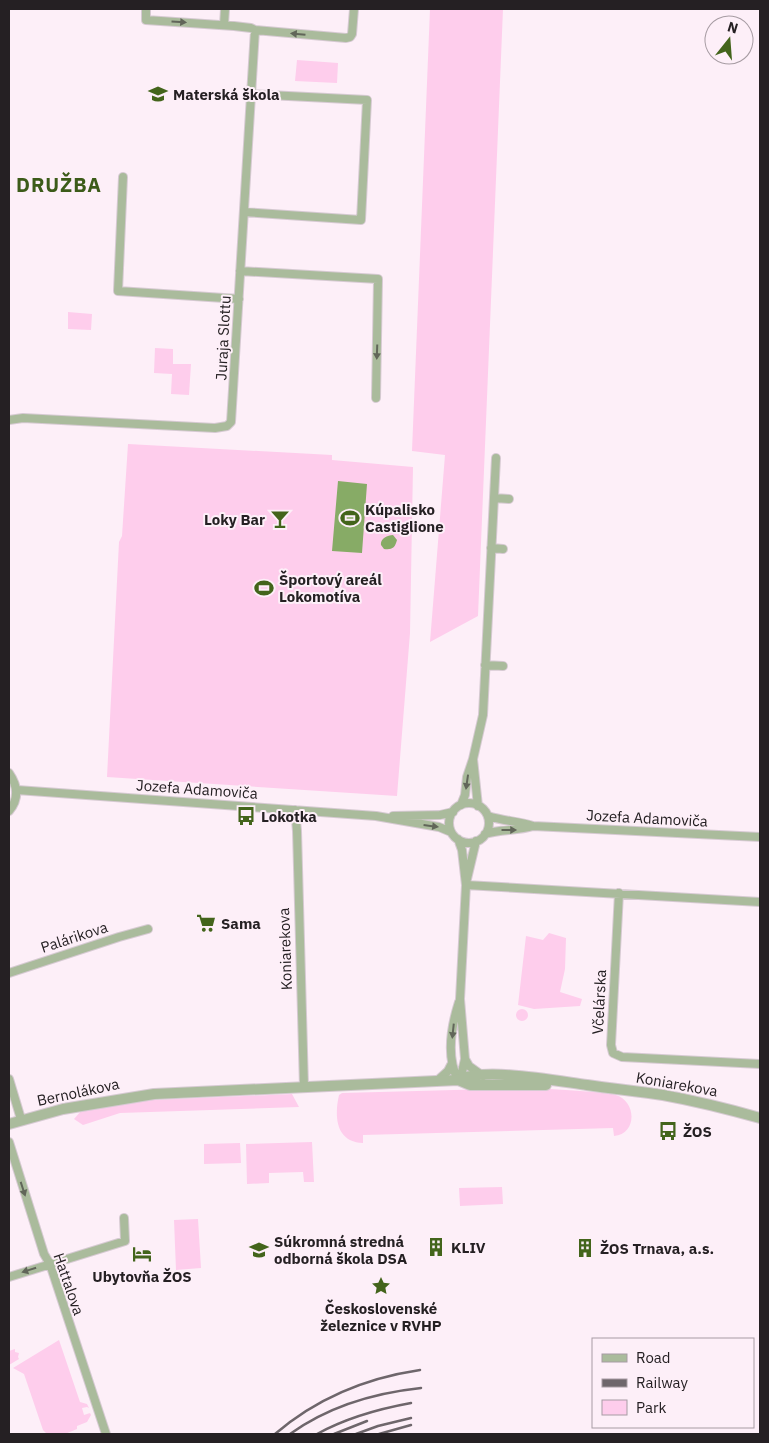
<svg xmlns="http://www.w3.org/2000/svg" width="769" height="1443" viewBox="0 0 769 1443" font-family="'IBM Plex Sans',sans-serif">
<rect width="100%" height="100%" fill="#fdeff8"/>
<path fill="#fecdec" d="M430,9H503L478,616L430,642L445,455L412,451Z
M297,60L338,63L337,83L295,81Z
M68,312L92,314L91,330L68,329Z
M155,348L173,349V364H191L189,395L171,394L172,374L154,373Z
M128,444L332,455V460L413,467L410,633L397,796L107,777L119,542L122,536Z
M549,933L566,938L565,969L560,992L582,999L580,1006L534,1009L518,1005L526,936L543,940Z
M516 1015a6 6 0 1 1 12 0a6 6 0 1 1-12 0Z
M530,1088C551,1089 572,1090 593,1092C600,1093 609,1093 616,1095C637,1102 637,1134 614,1136L613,1128L363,1135V1143C336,1142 334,1117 339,1095L342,1093Z
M292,1094L299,1107L120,1113L83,1125L74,1119L81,1111L152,1100Z
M312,1142L314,1182H304L303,1172L269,1173V1183L247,1184L246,1144Z
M240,1143L241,1163L204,1164V1144Z
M502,1187L503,1204L460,1206L459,1188Z
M198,1219L201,1268L176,1270L174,1220Z
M59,1340L80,1402L87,1404L89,1408L87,1407L82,1408L84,1415L90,1413L89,1411L91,1415L87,1422L77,1426V1429L65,1434H47L43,1430L24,1374L13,1368Z
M15,1349V1352L19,1353L18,1357L19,1359L9,1365V1351Z"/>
<path fill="#87ab66" d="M338,481L367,484L362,553L332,551Z
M393,535L397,540C395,548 392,550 384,549L381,545C380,539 387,535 393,535Z"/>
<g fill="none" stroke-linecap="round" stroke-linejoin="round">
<g stroke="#d6cad2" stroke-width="10">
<path id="minor" d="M146,9V20L234,26L251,28L255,30L346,38L350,37L352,34L354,9
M224,25L225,9
M123,177L118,291L239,299
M244,212L361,220L367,100L250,94
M240,271L378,279L376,398
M9,420L23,418L215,428L227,426L231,422L255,30
M494,498L509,499
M491,548L503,549
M485,665L503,666
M473,759L478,806
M9,773C18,786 19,799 9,811
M17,790L376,816L439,827L451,832
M449 823a20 20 0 1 1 40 0a20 20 0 1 1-40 0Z
M461,805L465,795L467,777L473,759L483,715L496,458
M295,810L297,831L304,1087
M393,816L440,815L453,812
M488,816C503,821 517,821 533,826L760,837
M485,834C501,829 517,831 533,826
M466,883L476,841
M466,885L760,902
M619,893L611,1045L613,1053L622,1057L760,1064
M9,973L119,937L148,929
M465,1059L469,1066L483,1076
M9,1079L21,1119
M458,1080L462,1072L465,1059L460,999L466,885L462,850L458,839
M458,1080C446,1057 451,1027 459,1002
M437,1081L448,1071L451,1065
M9,1142L44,1254L50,1264L106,1434
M9,1277L125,1241L124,1218"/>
</g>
<g stroke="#d6cad2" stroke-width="12">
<path id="tertiary" d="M458,1080L470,1085H546
M9,1124L63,1109L154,1094L458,1080C484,1067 557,1081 587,1085C612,1089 638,1091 663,1095C696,1101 728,1109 760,1118"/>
</g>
<use href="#minor" stroke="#aabb9c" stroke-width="8"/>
<use href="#tertiary" stroke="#aabb9c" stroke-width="10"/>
<path stroke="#6e666b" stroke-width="2.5" d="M275,1434C317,1398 366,1378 420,1370
M290,1434C329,1406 374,1393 421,1388
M317,1434C346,1418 378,1409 411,1403
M334,1434L367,1421
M356,1434L378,1426L411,1418
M379,1434L411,1425"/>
</g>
<defs><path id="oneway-solid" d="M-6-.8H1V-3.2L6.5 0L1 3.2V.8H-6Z" transform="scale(1.25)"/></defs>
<g fill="#616659">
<use href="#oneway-solid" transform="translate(179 22) rotate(4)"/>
<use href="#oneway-solid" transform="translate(298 34) rotate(-175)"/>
<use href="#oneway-solid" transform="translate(377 352) rotate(92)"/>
<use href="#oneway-solid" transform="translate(467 782) rotate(98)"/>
<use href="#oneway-solid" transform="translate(431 826) rotate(7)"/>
<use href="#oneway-solid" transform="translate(509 830)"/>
<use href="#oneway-solid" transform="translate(453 1031) rotate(96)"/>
<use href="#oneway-solid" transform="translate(23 1189) rotate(72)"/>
<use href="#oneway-solid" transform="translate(29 1270) rotate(162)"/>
</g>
<defs>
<g id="school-bare" transform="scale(1.5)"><path d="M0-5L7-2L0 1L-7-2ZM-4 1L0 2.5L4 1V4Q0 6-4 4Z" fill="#43641b" stroke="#fdeff8" stroke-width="2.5" paint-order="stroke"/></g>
<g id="stadium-bare" transform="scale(1.5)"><path d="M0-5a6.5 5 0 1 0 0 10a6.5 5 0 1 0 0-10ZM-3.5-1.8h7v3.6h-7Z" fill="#43641b" stroke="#fdeff8" stroke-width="2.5" paint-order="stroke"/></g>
<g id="bar-bare" transform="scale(1.5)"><path d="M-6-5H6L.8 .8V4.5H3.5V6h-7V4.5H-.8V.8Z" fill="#43641b" stroke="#fdeff8" stroke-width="2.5" paint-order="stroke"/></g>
<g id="bus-bare" transform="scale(1.5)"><path d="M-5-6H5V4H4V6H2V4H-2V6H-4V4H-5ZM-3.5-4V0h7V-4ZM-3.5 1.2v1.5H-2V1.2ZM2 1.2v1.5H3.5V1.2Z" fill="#43641b" stroke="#fdeff8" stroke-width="2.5" paint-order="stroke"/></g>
<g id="supermarket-bare" transform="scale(1.5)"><path d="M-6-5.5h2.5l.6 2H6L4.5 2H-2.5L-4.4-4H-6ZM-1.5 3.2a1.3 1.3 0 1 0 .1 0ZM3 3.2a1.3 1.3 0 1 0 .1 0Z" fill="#43641b" stroke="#fdeff8" stroke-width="2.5" paint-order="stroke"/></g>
<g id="building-bare" transform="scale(1.5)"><path d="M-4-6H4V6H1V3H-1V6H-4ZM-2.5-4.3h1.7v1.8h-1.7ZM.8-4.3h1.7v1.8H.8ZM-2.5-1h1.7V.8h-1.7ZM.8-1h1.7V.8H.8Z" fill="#43641b" stroke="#fdeff8" stroke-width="2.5" paint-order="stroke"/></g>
<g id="hotel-bare" transform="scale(1.5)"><path d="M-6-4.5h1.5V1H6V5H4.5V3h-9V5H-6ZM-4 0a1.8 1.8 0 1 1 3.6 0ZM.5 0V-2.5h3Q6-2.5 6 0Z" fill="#43641b" stroke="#fdeff8" stroke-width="2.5" paint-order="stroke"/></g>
<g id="sight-bare" transform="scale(1.5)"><path d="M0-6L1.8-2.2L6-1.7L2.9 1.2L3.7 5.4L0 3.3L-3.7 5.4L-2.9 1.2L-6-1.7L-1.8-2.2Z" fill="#43641b" stroke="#fdeff8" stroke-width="2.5" paint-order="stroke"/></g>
</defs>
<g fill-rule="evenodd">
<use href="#school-bare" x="158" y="94"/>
<use href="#stadium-bare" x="350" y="518"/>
<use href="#bar-bare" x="280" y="519"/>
<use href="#stadium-bare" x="264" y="588"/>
<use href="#bus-bare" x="246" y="816"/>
<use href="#supermarket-bare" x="206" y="923"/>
<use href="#bus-bare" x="668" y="1131"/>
<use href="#building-bare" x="436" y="1247"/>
<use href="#building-bare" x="585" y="1248"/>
<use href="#school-bare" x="259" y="1250"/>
<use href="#hotel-bare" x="142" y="1254"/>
<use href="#sight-bare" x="381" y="1286"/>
</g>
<g text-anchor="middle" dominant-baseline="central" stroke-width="4" stroke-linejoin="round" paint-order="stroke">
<g font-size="15" font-weight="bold" fill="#252023" stroke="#fdeff8" text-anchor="start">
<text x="173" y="94">Materská škola</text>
<text x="365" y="509">Kúpalisko<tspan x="365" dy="17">Castiglione</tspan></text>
<text x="265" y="519" text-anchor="end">Loky Bar</text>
<text x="279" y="579">Športový areál<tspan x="279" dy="17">Lokomotíva</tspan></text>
<text x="261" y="816">Lokotka</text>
<text x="221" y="923">Sama</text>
<text x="683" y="1131">ŽOS</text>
<text x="274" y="1241">Súkromná stredná<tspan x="274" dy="17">odborná škola DSA</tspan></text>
<text x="451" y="1247">KLIV</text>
<text x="600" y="1248">ŽOS Trnava, a.s.</text>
<text x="142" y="1276" text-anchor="middle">Ubytovňa ŽOS</text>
<text x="381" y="1308" text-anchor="middle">Československé<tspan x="381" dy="17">železnice v RVHP</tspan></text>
</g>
<g font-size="15" fill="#252023" stroke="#fdeff8">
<text transform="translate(223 338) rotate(-87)">Juraja Slottu</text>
<text transform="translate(197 789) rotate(4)">Jozefa Adamoviča</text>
<text transform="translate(647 818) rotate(3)">Jozefa Adamoviča</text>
<text transform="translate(74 937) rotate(-18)">Palárikova</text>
<text transform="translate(285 949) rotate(-92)">Koniarekova</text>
<text transform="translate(599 1002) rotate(-87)">Včelárska</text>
<text transform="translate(677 1084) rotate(10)">Koniarekova</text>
<text transform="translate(78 1092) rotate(-12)">Bernolákova</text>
<text transform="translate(69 1284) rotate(71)">Hattalova</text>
</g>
<g font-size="20" font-weight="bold" letter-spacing="1" fill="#3c5b19" stroke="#fdeff8">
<text x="59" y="184">DRUŽBA</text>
</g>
</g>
<rect width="769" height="1443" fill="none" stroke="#252023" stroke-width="20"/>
<rect x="592" y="1338" width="162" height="90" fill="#fdeff8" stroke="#a79ca3"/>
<rect x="602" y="1354" width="25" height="8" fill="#aabb9c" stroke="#a79ca3"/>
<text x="636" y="1363" font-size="15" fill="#252023">Road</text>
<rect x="602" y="1379" width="25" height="8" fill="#6e666b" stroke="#a79ca3"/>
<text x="636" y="1388" font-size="15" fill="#252023">Railway</text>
<rect x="602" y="1400" width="25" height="15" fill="#fecdec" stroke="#a79ca3"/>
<text x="636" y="1413" font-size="15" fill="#252023">Park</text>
<g transform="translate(729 40) rotate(17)"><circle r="24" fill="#fdeff8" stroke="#a79ca3"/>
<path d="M0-4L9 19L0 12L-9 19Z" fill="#43641b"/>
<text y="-8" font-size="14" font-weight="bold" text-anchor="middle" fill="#252023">N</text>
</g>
</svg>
